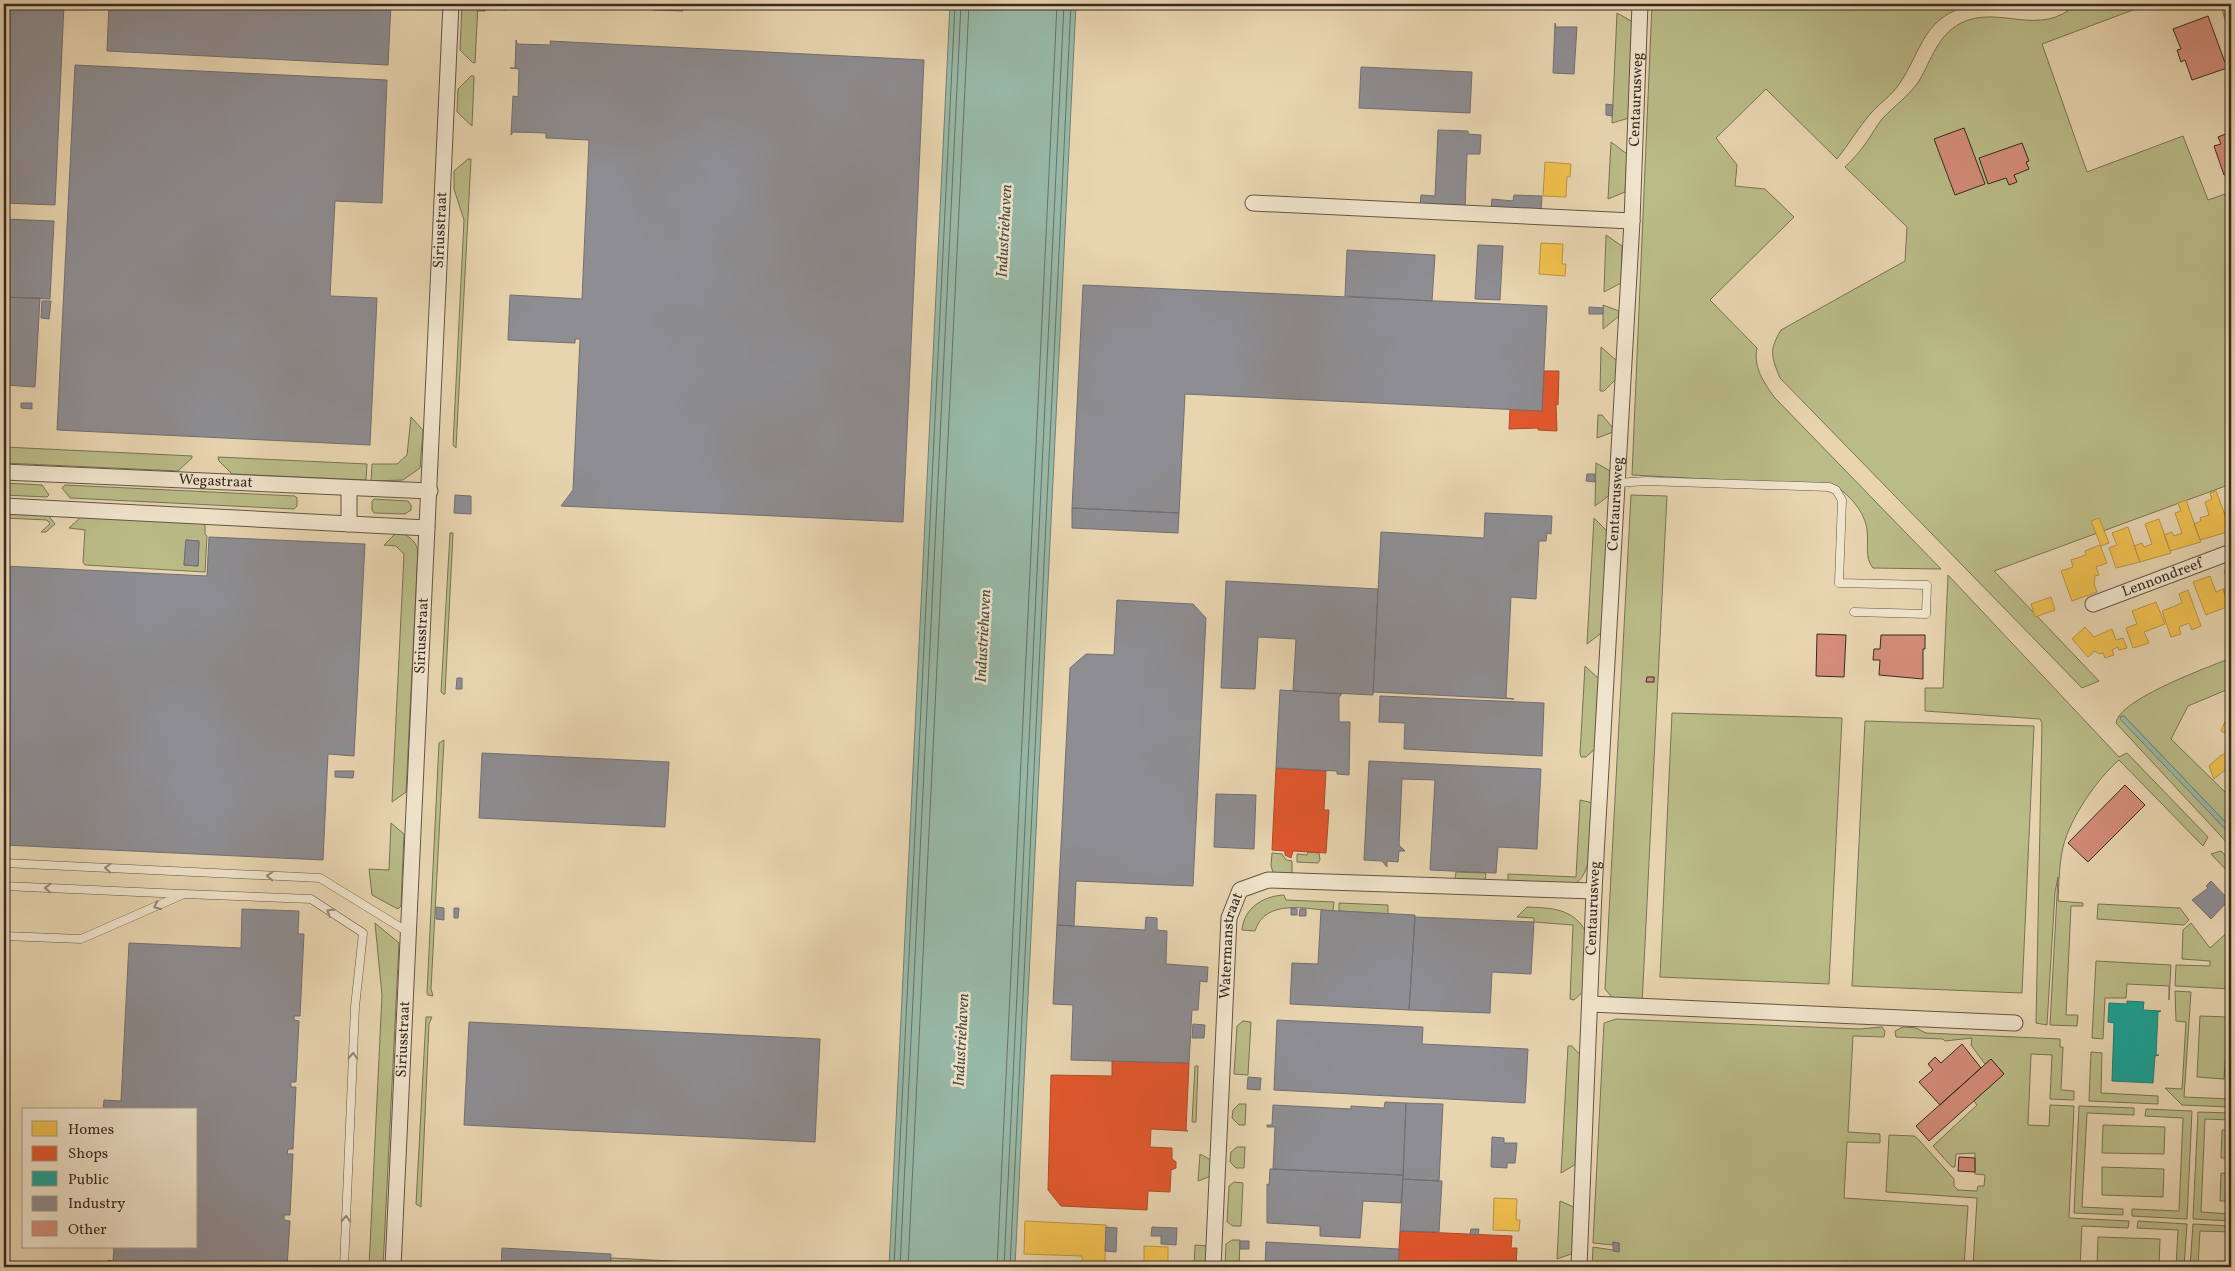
<svg xmlns="http://www.w3.org/2000/svg" width="2235" height="1271" viewBox="0 0 2235 1271" font-family="Vollkorn,serif">
<rect width="100%" height="100%" fill="#e8d5b0"/>
<filter id="stains"><feTurbulence type="fractalNoise" baseFrequency=".004" numOctaves="4"/><feColorMatrix values="0 0 0 0 .2 0 0 0 0 .09 0 0 0 0 .02 0 0 0 .5 -.17"/></filter>
<radialGradient id="worn" r=".72"><stop offset=".6" stop-color="#630" stop-opacity="0"/><stop offset="1" stop-color="#630" stop-opacity=".3"/></radialGradient>
<path fill="#babc88" stroke="#787356" fill-rule="evenodd" d="M462,4H478L475,63L472,62L460,50Z
M1652,4H2050C2044,6 2037,9 2031,9C2011,11 1991,0 1971,5C1923,17 1923,48 1900,83C1892,95 1880,103 1871,113C1858,128 1849,144 1837,159L1766,89L1716,138L1737,165L1735,186L1765,189L1794,217L1710,300L1757,348C1753,368 1764,382 1774,397L1941,569L1873,568C1864,557 1869,543 1867,530C1865,512 1850,496 1836,486L1632,475Z
M2076,4H2149L2042,44L2087,172L2183,136L2208,200L2231,192V484L1994,571L2099,681L2082,688L1780,378C1771,356 1769,350 1781,330L1905,261L1907,227L1845,167C1851,161 1858,154 1863,147C1870,138 1875,128 1882,119C1894,106 1910,95 1919,81C1932,59 1937,36 1961,23C1999,4 2040,39 2076,4Z
M2231,7V40L2222,9Z
M1617,13L1633,22L1629,118L1612,123Z
M471,76H474L472,126L457,112L458,89Z
M1611,142L1627,154L1625,192L1608,199Z
M468,159H471L456,448L453,445L464,220L454,189V171Z
M1606,235L1622,246L1621,283L1604,292Z
M1603,305L1619,311V316L1603,329Z
M1601,347L1617,361L1616,379L1604,391H1600Z
M1598,415H1602L1613,428V432L1597,438Z
M411,417L423,430L420,468L403,480L371,481L372,464H397L407,455Z
M4,447L192,456V458L178,471L4,463Z
M218,457L367,464L366,480L232,474L219,461Z
M1596,463L1612,472L1611,494L1595,506Z
M4,483L42,485L49,495L47,497L4,495Z
M65,485L295,496L297,498V506L294,509L70,498L62,488Z
M1631,495L1667,496L1642,1005L1615,1001L1605,989Z
M374,499L408,501L411,505V510L405,514L374,513L372,510V501Z
M4,513L48,515L55,524L46,532H41L50,524L47,520L4,518Z
M81,517L205,523V534L207,536L205,572L85,565L83,562L85,530L69,528ZM186,540L199,541L198,566L184,565Z
M1594,518L1609,533L1604,631L1587,644Z
M397,532C407,534 415,540 418,550L406,792L392,802L404,554L396,546L384,545Z
M450,533H453L445,694H443L441,692Z
M1948,575L2119,757L2127,753L2208,837L2203,846L2119,760C2097,779 2070,818 2063,847C2059,865 2059,883 2058,901L2083,903V906H2071L2066,1015H2078L2077,1026L2050,1025L2058,877L2055,892L2047,1025L2036,1023L2042,723L2040,719L1925,711V688H1943Z
M2231,658V688L2188,706L2171,739L2231,798V828L2124,716L2120,718L2231,835V847L2116,723C2119,699 2209,667 2231,658Z
M1585,666L1601,681L1598,746L1586,757H1581L1580,753Z
M1672,713L1842,718L1829,984L1660,977Z
M1865,721L2034,726L2022,993L1852,986Z
M444,740L431,989L433,996L428,995L427,993L439,743Z
M1580,800L1593,803C1592,823 1595,880 1571,885C1557,887 1524,882 1508,882V874L1576,877Z
M391,823L404,834L401,906L398,909L372,895L369,869L389,870Z
M2221,851L2231,862V875L2211,854Z
M1308,852L1319,853L1320,860L1318,863L1297,862V854L1307,855Z
M1272,853L1282,854L1286,860L1292,861V876L1273,872L1271,866Z
M1456,872L1486,873L1485,881L1455,879Z
M1284,895L1286,900L1334,902L1333,911C1307,909 1265,898 1255,931L1242,930C1244,908 1263,896 1284,895Z
M1339,903L1388,905V914L1339,911Z
M2098,904L2180,908L2189,920L2184,925L2097,919Z
M1527,907C1551,908 1573,908 1586,932L1587,988L1574,1000L1570,999L1573,925L1534,922V918L1517,917Z
M375,923L399,943L383,1267H369L382,995Z
M2191,923L2210,948L2231,929V989L2175,986L2176,965L2210,966V961L2182,959L2183,930Z
M2096,961L2171,965L2169,1000V986L2127,984L2126,998H2105L2103,1039L2092,1038Z
M2175,991L2191,992L2184,1097L2231,1099V1107L2182,1105L2165,1088L2182,1089L2186,1022L2176,1021Z
M2200,1016L2228,1017L2224,1079L2197,1077Z
M426,1017H432L429,1024L421,1207L416,1204Z
M1616,1019L1859,1029L1882,1027L1885,1031L1884,1037L1853,1036L1848,1132L1880,1134V1143L1847,1142L1844,1198L1968,1206L1964,1267H1592L1593,1247L1619,1251V1243L1613,1242V1245L1593,1243L1604,1023Z
M1243,1021L1251,1022L1248,1075L1234,1074L1237,1026Z
M1903,1027L1916,1028L1926,1033L2060,1039V1047H2063L2061,1090L2074,1091V1100L2050,1099L2052,1055L2031,1054L2028,1125L2049,1126L2050,1105L2074,1106L2069,1218L2129,1221L2128,1228L2082,1226L2080,1267H1973L1977,1198L1886,1192L1889,1135L1914,1136L1918,1139L1954,1179V1186L1958,1190L1977,1191L1978,1186H1984L1985,1175L1975,1174V1153L1956,1154L1955,1167H1952L1933,1146L1977,1105L1974,1101L2004,1074L1991,1059L1985,1064L1971,1045L1972,1038L1945,1041L1943,1039L1896,1037L1895,1031Z
M1568,1046H1572L1583,1058L1576,1164L1561,1173Z
M2091,1052L2102,1053L2101,1093L2158,1096V1104L2089,1101Z
M1195,1066H1198L1196,1122H1192Z
M1239,1104H1246L1245,1125H1239L1232,1118L1233,1110Z
M2079,1106L2134,1108V1115L2087,1113L2082,1207L2123,1209V1215L2074,1213Z
M2146,1109L2192,1111L2187,1219L2132,1216V1209L2179,1211L2183,1118L2145,1116Z
M2198,1112L2231,1113V1120L2205,1119L2201,1212L2231,1214V1221L2193,1219Z
M2103,1125L2165,1127L2164,1154L2102,1153Z
M2222,1130H2231V1158H2221Z
M1237,1147H1245L1244,1168H1236L1230,1162L1231,1152Z
M1200,1154L1211,1160V1176L1198,1181Z
M2102,1167L2164,1169L2163,1197L2102,1195Z
M2221,1173L2231,1174V1201H2220Z
M1234,1182L1243,1183L1241,1226H1233L1227,1222L1229,1186Z
M1560,1201L1576,1208L1574,1253L1557,1259Z
M2138,1221L2187,1224L2184,1267H2176L2178,1230L2137,1228Z
M2193,1224L2231,1226V1232L2200,1231L2198,1267H2190Z
M2098,1237L2160,1239L2159,1267L2097,1265Z
M1232,1240H1240L1239,1267H1225L1226,1244Z
M1195,1245L1207,1246L1206,1267H1194Z
M611,1258L791,1267H610Z"/>
<path fill="#98b9a8" stroke="#718073" d="M950,4H1076L1015,1267H889Z
M2121,716H2124L2231,828V835L2120,719Z"/>
<path fill="#f2c14e" stroke="#ba9441" d="M1545,162L1571,164L1570,177H1567L1566,197L1543,196Z
M1541,243L1563,244L1562,264H1566L1565,276L1539,274Z
M2216,491L2231,531L2200,540L2194,524L2201,521L2200,518L2209,515L2205,502L2212,499L2210,493Z
M2186,500L2201,542L2170,551L2164,535L2172,532L2174,536L2182,533L2175,513L2181,511L2178,503Z
M2231,510V529H2230L2224,513Z
M2099,518L2109,543L2101,546L2091,521Z
M2159,519L2171,553L2140,562L2134,546L2142,543L2144,547L2152,544L2145,524Z
M2128,527L2140,562L2116,568L2109,548L2117,545L2112,533Z
M2100,545L2107,563L2096,567L2099,575L2095,576L2094,584L2097,592L2072,601L2061,571L2073,567L2071,560L2086,555L2085,551Z
M2231,568V606H2229L2223,589L2230,587L2224,571Z
M2210,576L2216,592L2223,589L2229,606L2206,615L2193,582Z
M2188,590L2201,626L2192,630L2189,623L2179,627L2181,634L2171,637L2162,611L2182,603L2179,594Z
M2051,597L2055,610L2035,617L2031,604Z
M2156,602L2165,624L2144,632L2149,643L2133,648L2126,628L2137,624L2132,611Z
M2085,627L2094,637L2112,629L2116,640L2123,638L2127,648L2119,650L2118,647L2112,650L2114,655L2105,658L2103,653L2099,654L2095,651L2088,657L2072,639Z
M2231,707V736L2221,731Z
M2231,748V767L2225,770L2214,779L2209,766L2220,756L2229,752Z
M1494,1198L1517,1199L1516,1220H1520L1519,1231L1493,1230Z
M1025,1221L1106,1225L1105,1262L1144,1264V1246L1168,1247V1267H1082V1256L1024,1254Z"/>
<path fill="#e4572e" stroke="#b04a2b" d="M1544,371H1559L1558,405L1556,404L1557,431L1538,430V428L1509,429L1510,409L1542,411Z
M1276,768L1326,771L1324,810H1329L1326,853L1293,851L1291,858L1285,855V851L1272,850Z
M1112,1061L1189,1063L1186,1130L1188,1131L1151,1129L1150,1147L1172,1148V1159L1176,1162V1168L1171,1170L1170,1192L1148,1191L1147,1210L1061,1206L1048,1190L1051,1075L1112,1076Z
M1400,1231L1512,1236L1511,1248H1517L1516,1267H1398Z"/>
<path fill="#17a398" stroke="#217f75" d="M2127,1001L2144,1002L2143,1010L2161,1011L2158,1012L2156,1055H2159L2155,1056L2153,1083L2112,1081L2114,1023L2108,1022L2109,1003L2127,1004Z"/>
<path fill="#8d8d92" stroke="#736f71" d="M4,4H64L55,205L4,203Z
M109,4H391L388,65L107,51Z
M478,4H485V11H478Z
M496,4L506,5V10L495,9Z
M654,4H683V11L653,10Z
M766,4H809V6Z
M1555,23L1556,27H1577L1574,74L1553,73Z
M516,40L517,44L551,45L550,41L924,60L903,522L561,506L573,490L580,339H575V343L508,340L510,295L582,299L589,140L546,138V133L513,132L511,135L513,96L518,97L519,69L510,68H515Z
M75,65L387,80L382,203L335,201L330,296L377,298L370,445L57,430Z
M1361,67L1472,72L1470,113L1359,108Z
M1606,104L1613,105L1612,116L1606,115Z
M1438,130L1468,131V134L1481,135L1480,154H1467L1465,208L1420,206L1421,195L1435,196Z
M1514,195L1542,196L1541,212L1491,209L1492,199L1513,201Z
M4,219L54,221L50,299L4,297Z
M1478,245L1503,246L1500,300L1475,299Z
M1347,250L1435,255L1432,301L1345,296Z
M1083,285L1547,306L1542,411L1185,394L1179,513L1072,508Z
M4,297L40,298L35,387L4,385Z
M42,301H51L49,319L41,318Z
M1589,307L1603,308V314H1589Z
M21,403H32V409L21,408Z
M1587,474H1595V482L1586,481Z
M455,495L471,496V514L454,513Z
M1072,508L1179,513L1178,533L1072,528Z
M1485,513L1552,516L1551,534L1547,533L1546,541H1539L1536,599L1511,597L1506,698L1514,699L1373,692L1381,532L1484,538Z
M209,537L365,544L354,756L328,754L323,860L4,845V566L207,576Z
M186,540L199,541L198,566L184,565Z
M1226,581L1378,589L1373,695L1293,691L1296,639L1258,637L1255,689L1221,688Z
M1117,600L1193,604L1206,618L1193,886L1076,881L1074,926L1057,925L1070,668L1086,654L1114,655Z
M457,678H462V689H456Z
M1280,690L1342,694L1339,697V722H1350L1349,775L1337,774V771L1276,768Z
M1380,696L1544,703L1542,756L1404,749L1405,723L1379,722Z
M482,753L669,762L665,827L479,818Z
M1369,761L1541,769L1537,849L1498,847L1496,873L1430,870L1435,780L1402,779L1399,845L1405,851H1399L1398,862L1387,861V867L1382,861L1364,860Z
M335,771H354L353,778L335,777Z
M1216,794L1256,795L1254,849L1214,847Z
M2211,881L2229,900L2211,919L2192,900L2208,888L2206,886Z
M436,907L444,908V920L436,919Z
M454,908H459L458,918H454Z
M1291,908L1297,909V915H1291Z
M242,909L299,911L298,934H304L300,1016H294V1020L299,1021L296,1082H291V1087H296L293,1149H288L287,1154H293L290,1215H284V1220L290,1221L287,1267H107L108,1260L113,1261L114,1247H196V1110H103L104,1100L121,1101L129,943L241,948Z
M1300,909H1306V916H1299Z
M1321,910L1415,915L1409,1010L1290,1004L1292,963L1318,964Z
M1146,917L1157,918V930L1167,931L1166,964L1208,967L1207,982L1200,981L1198,1010H1192L1189,1063L1071,1060L1073,1005L1053,1004L1057,925L1145,930Z
M1415,917L1534,922L1531,974L1492,972L1490,1013L1409,1010Z
M1277,1020L1423,1027L1422,1044L1528,1049L1525,1103L1274,1090Z
M469,1022L820,1039L815,1142L464,1125Z
M1193,1024L1205,1025L1204,1038H1192Z
M1248,1077L1261,1078L1260,1090L1247,1089Z
M1385,1102L1406,1103L1403,1175L1273,1169L1275,1127H1267V1125H1272L1273,1105L1351,1109V1106L1384,1108Z
M1406,1103L1443,1104L1439,1181L1403,1179Z
M1492,1137L1504,1138V1143H1517L1515,1163H1507V1168L1491,1167Z
M1270,1169L1403,1175L1401,1203L1363,1201L1360,1238L1320,1236V1226L1267,1223V1184L1269,1185Z
M1403,1179L1442,1181L1439,1232L1400,1231Z
M1106,1227L1117,1228L1116,1252L1105,1251Z
M1152,1227L1177,1228L1176,1245L1161,1244V1236H1151Z
M1471,1229H1479L1478,1235L1470,1234Z
M1240,1241H1249V1249H1240Z
M1266,1242L1399,1249L1398,1267H1265Z
M1613,1242L1619,1243V1252L1613,1251Z
M502,1248L611,1254L610,1267H501Z"/>
<g fill="none" stroke-linecap="round" stroke-linejoin="round">
<path stroke="#687266" stroke-width="1" d="M894,1267L955,4
M900,1267L961,4
M908,1267L969,4
M997,1267L1057,4
M1004,1267L1064,4
M1010,1267L1071,4"/>
</g>
<path fill="#d48d7a" stroke="#372a23" d="M2208,16L2227,68L2192,80L2185,60L2181,62L2177,50L2181,49L2173,29Z
M1964,128L1985,184L1955,195L1934,139Z
M2231,132V173L2224,175L2214,146L2221,144L2218,137Z
M2022,143L2029,161L2026,162L2029,169L2014,175L2017,182L2009,185L2006,178L1988,184L1979,158Z
M1817,634L1846,635L1844,677L1816,676Z
M1881,635H1925V649H1923V679L1879,675L1880,660H1873L1874,649H1880Z
M1647,677H1654V682H1646Z
M2125,785L2145,805L2088,862L2068,843Z
M1962,1044L1981,1068L1940,1105L1919,1082L1933,1070L1928,1064L1935,1057L1941,1063Z
M1991,1059L2004,1074L1929,1141L1916,1126Z
M1959,1157L1975,1158V1172L1958,1171Z"/>
<g fill="none" stroke-linecap="round" stroke-linejoin="round">
<g stroke="#635546" stroke-width="9">
<path id="service" d="M1617,483L1646,481L1829,487L1836,490L1842,500L1839,583L1927,585L1926,614L1854,612
M4,863L320,878L408,932
M4,886L182,894
M4,936L81,939L184,894L311,899L363,933L355,1007L344,1267"/>
</g>
<g stroke="#635546" stroke-width="17">
<g id="minor">
<path d="M1253,203L1632,221"/>
<path id="s1" d="M4,472L430,491"/>
<path d="M349,488V524"/>
<path d="M4,506L427,528"/>
<path id="s2" d="M2093,604L2231,552"/>
<path d="M1590,1004L2015,1023"/>
<path id="s3" d="M393,1267L451,4"/>
<path id="s4" d="M1213,1267L1229,918L1240,890L1268,880L1594,891"/>
<path id="s5" d="M1579,1267L1594,891L1632,221L1640,4"/>
</g>
</g>
<use href="#service" stroke="#f0e4cc" stroke-width="8"/>
<use href="#minor" stroke="#f0e4cc" stroke-width="15"/>
</g>
<defs><path id="oneway-chevron" d="M-2-3.5L2.5 0L-2 3.5" fill="none" stroke-width="1.6" stroke-linecap="round" stroke-linejoin="round" transform="scale(1.25)"/></defs>
<g stroke="#948778">
<use href="#oneway-chevron" transform="translate(108 868) rotate(-177)"/>
<use href="#oneway-chevron" transform="translate(270 876) rotate(-177)"/>
<use href="#oneway-chevron" transform="translate(48 888) rotate(-178)"/>
<use href="#oneway-chevron" transform="translate(157 906) rotate(156)"/>
<use href="#oneway-chevron" transform="translate(330 912) rotate(-147)"/>
<use href="#oneway-chevron" transform="translate(353 1056) rotate(-87)"/>
<use href="#oneway-chevron" transform="translate(346 1219) rotate(-87)"/>
</g>
<g text-anchor="middle" dominant-baseline="central" stroke-width="5" stroke-linejoin="round" paint-order="stroke">
<g font-size="15" fill="#372a23" stroke="#f0e4cc">
<text stroke="none"><textPath href="#s5" startOffset="1169">Centaurusweg</textPath></text>
<text stroke="none"><textPath href="#s3" startOffset="1038">Siriusstraat</textPath></text>
<text stroke="none"><textPath href="#s1" startOffset="212">Wegastraat</textPath></text>
<text stroke="none"><textPath href="#s5" startOffset="764">Centaurusweg</textPath></text>
<text stroke="none"><textPath href="#s2" startOffset="74">Lennondreef</textPath></text>
<text stroke="none"><textPath href="#s3" startOffset="632">Siriusstraat</textPath></text>
<text stroke="none"><textPath href="#s5" startOffset="359">Centaurusweg</textPath></text>
<text stroke="none"><textPath href="#s4" startOffset="322">Watermanstraat</textPath></text>
<text stroke="none"><textPath href="#s3" startOffset="228">Siriusstraat</textPath></text>
</g>
<g font-size="16" font-style="italic" fill="#4f4e44" stroke="#f0e4cc">
<text transform="translate(1005 231) rotate(-87)">Industriehaven</text>
<text transform="translate(984 636) rotate(-87)">Industriehaven</text>
<text transform="translate(962 1040) rotate(-87)">Industriehaven</text>
</g>
</g>
<rect width="2235" height="1271" fill="none" stroke="#e8d5b0" stroke-width="20"/>
<rect x="5" y="5" width="2225" height="1261" fill="none" stroke="#372a23" stroke-width="2.5"/>
<rect x="10" y="10" width="2215" height="1251" fill="none" stroke="#372a23"/>
<rect x="22" y="1108" width="175" height="140" fill="#f0e4cc" stroke="#a69a88"/>
<rect x="32" y="1121" width="25" height="15" fill="#f2c14e" stroke="#a69a88"/>
<text x="68" y="1134" font-size="15" fill="#372a23">Homes</text>
<rect x="32" y="1146" width="25" height="15" fill="#e4572e" stroke="#a69a88"/>
<text x="68" y="1158" font-size="15" fill="#372a23">Shops</text>
<rect x="32" y="1171" width="25" height="15" fill="#17a398" stroke="#a69a88"/>
<text x="68" y="1184" font-size="15" fill="#372a23">Public</text>
<rect x="32" y="1196" width="25" height="15" fill="#8d8d92" stroke="#a69a88"/>
<text x="68" y="1208" font-size="15" fill="#372a23">Industry</text>
<rect x="32" y="1221" width="25" height="15" fill="#d48d7a" stroke="#a69a88"/>
<text x="68" y="1234" font-size="15" fill="#372a23">Other</text>
<rect width="100%" height="100%" filter="url(#stains)"/>
<rect width="100%" height="100%" fill="url(#worn)"/>
</svg>
